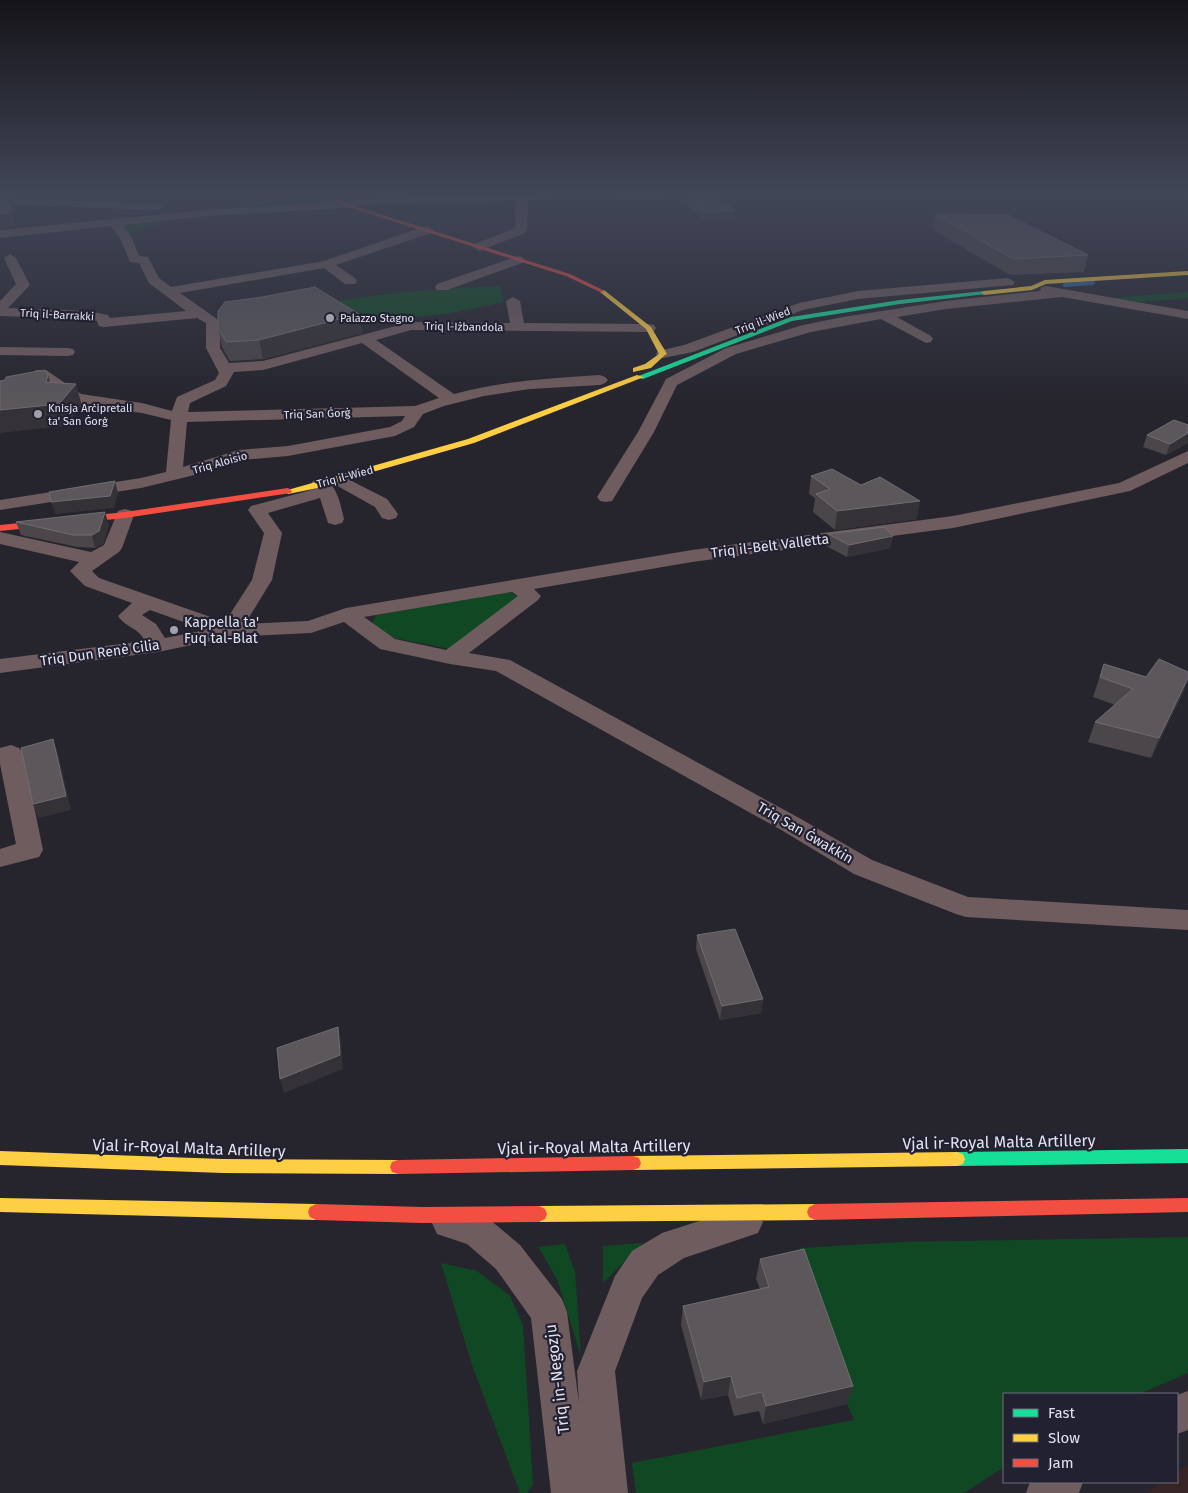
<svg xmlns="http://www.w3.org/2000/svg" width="1188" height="1493" viewBox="0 0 1188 1493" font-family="'Fira Sans',sans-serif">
<rect width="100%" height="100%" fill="#26252e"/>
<path fill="#362524" d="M1188,1466V1493H1146L1162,1482H1177V1471Z"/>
<path fill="#114824" d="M267,196H321L330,202L329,204L240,209Z
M171,219L129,235L122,225Z
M500,286L504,302L452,313L372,322L360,312L337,317L321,304C380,293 440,288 500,286Z
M1188,292V298L1137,302L1112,298Z
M508,592L521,597L450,649L389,637L370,625L377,615Z
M1188,1237V1373L1139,1394H1004V1467L964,1493H636L632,1463L854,1420L847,1404L800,1248L903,1242Z
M643,1243L603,1283V1246Z
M565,1244L575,1272L581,1356L557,1279L538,1247Z
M441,1263L477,1271L510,1296L523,1325L533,1484L527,1493H520L472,1365Z"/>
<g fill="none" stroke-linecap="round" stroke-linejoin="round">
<path stroke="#3166a4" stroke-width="4" d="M1065,285L1093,283"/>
<path fill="#6f5c5e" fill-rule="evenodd" d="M444,196H556L550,199L528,200L527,230L525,233L479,251L473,247L475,244L515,228L516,200L372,204L329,209L206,216L123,225L132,238L139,256L148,257L159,278L171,287L324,261L423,227L427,226L433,230L431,233L336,265L355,278L357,281L355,284H345L324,268L180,293L220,321V348L229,363L263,361L411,322L510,323L506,301L513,297L520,301L524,323L649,324L654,325L656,328L654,331L649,332L411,330L376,340L454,394C502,381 551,378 600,375L605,377L608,380L605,383L600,385L530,389L484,396L444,406L423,414L414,427L395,436L288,456L241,460L207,472L141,488L0,510V500L141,478L166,472L171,420L142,413L98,408L70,401L36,376L33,373L36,370H46L81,394L142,403L172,411L177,397L215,380L219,373L206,348V323L197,318L104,327L99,326L97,321L89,319L0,316V301L16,284L4,258L10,254L16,258L30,285L8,308L89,311L108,315L110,318L186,311L149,283L139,263L130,262L120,238L111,226L0,238V230L206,210L329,203L372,198ZM362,343L439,398L415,406L188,412L190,403L226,386L234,372L263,370ZM405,416L402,421L390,427L288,446L239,450L183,467L187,422Z
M603,196H673L667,199H609Z
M1173,196H1188V200L1175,198Z
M0,198L158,204L164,207L158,210L0,204Z
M518,256L522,257L524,260L522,263L447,290H437L435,287L437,284Z
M1008,278L1015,282L1013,285L858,299L803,310L693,352L663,358L658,357L656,354L658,351L684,345L799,303L858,291Z
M1046,286L1188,311V319L1062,297L946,309L897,317L931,336L933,339L931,342L926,343L881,319L811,332L736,354L677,385L654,432L612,501L606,502L600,501L597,497L638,432L666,379L726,348L803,325L843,317L946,301L1040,291L1041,287Z
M0,347L68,348L73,349L75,352L73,355L68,356L0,355Z
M1188,451V463L1130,491L953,528L692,562L534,589L541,596L538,600L469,653L510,660L801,819L872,860L968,897L1188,910V930L966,917L956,914L854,874L783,831L496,671L450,664L380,649L344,622L311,633L230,637L158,652L0,673V659L145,641C138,627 126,628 118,616L132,603L85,586L70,571L79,562L0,544V532L91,552L104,545L118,511L125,509L132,511L134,515L122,548L119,552L92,571L99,578L225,622L252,580L264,533L248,510L251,506L315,489L311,484L314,480C336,475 340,503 344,519L342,523L335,525L328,523L320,498L268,513L282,533L272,580L245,624L308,621L346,608L692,550L953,516L1119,483ZM512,592L518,596L446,650L395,639L364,617ZM150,610L206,630L165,638L156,624L142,615Z
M340,475L387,499L398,514L396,518L389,520L382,518L375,507L334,484L331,480L334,476Z
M11,745L19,748L23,753L43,850L39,857L0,867V849L16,844L0,764V748Z
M746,1206L758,1211L763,1222L758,1233L684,1258L658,1275L642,1298L615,1371L628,1493H551L531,1318L496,1269L467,1244L437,1234L432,1223L437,1212L449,1207L489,1219L520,1245L562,1299L567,1312L579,1403L577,1371L615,1276L632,1251L662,1233Z
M1188,1391V1430L1177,1434V1395Z
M1030,1482H1083L1079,1493H1026Z"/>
<path fill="#16e098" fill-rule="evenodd" d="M984,291L987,293L986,294L900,304L792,321L643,379L636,377L791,317L900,300Z
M1188,1149V1163L957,1166L951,1164L949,1159L951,1154L957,1152Z"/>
<path fill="#ffcf43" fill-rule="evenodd" d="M1188,271V275L1046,284L1032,290L984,295L981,293L984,291L1031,286L1045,280Z
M600,290H604L651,327L667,354L665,355L651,368L633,372V368L645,364L659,354L646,329L600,292Z
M637,375L644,377L474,443L313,489L288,494L284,491L468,439Z
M0,1151L223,1159L398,1160L404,1162L406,1167L404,1172L398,1174L223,1173L0,1165Z
M957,1152L963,1154L965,1159L963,1164L957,1166L633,1170L627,1168L625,1163L627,1158L633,1156Z
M0,1198L316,1204L322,1207L324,1212L322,1217L316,1220L0,1212Z
M815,1204L821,1207L823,1212L821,1217L815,1220L539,1222L533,1219L531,1214L533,1209L539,1206Z"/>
<path fill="#f24e42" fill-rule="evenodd" d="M330,196H335L345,203L570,274L605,291L600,292L566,276L341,205Z
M288,488L292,491L291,493L125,518L0,531V525L125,512Z
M633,1156L639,1158L641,1163L639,1168L633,1170L398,1174L392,1172L390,1167L392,1162L398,1160Z
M1188,1198V1212L815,1220L809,1217L807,1212L809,1207L815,1204Z
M316,1204L422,1207L539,1206L545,1209L547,1214L545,1219L539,1222L422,1223L316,1220L310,1217L308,1212L310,1207Z"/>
</g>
<path fill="#4a4649" d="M680,196H718L734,218L704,221L679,198Z
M935,214L1088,255L1084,272L1010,275L933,230Z
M359,314L362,333L263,359L230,361L222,347L218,328Z
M1188,425V443L1166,455L1143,447L1147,435Z
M811,476L917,519L835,530L813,512L815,498L809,494Z
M16,522L109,525L103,544L95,548L77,547L21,535Z
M828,534L893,536L890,548L847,557L826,546Z
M1104,664L1146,677L1188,672V679L1183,693L1151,758L1088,742L1095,722L1115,705L1093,697Z
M697,935L763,999L761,1013L720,1020L696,949Z
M760,1259L847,1404L763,1424L759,1411L734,1416L728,1395L701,1400L681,1325L683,1306L760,1289L756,1279Z"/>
<path fill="#353237" d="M11,196L15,206L14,227L0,228V214Z
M735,211L734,218L704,221V213Z
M359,314L362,333L263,359L259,340Z
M48,375L54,397L46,382Z
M76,384L82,406L65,426L0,433V410Z
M1188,433V443L1166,455L1170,444Z
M115,481L118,493L114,508L55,514L51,502Z
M920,501L917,519L835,530L837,511Z
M105,512L109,525L103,544L95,548L92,535Z
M893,536L890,548L847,557L849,545Z
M1188,678L1183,693L1151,758L1159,738Z
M53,739L58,753L71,810L38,818L33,804Z
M763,999L761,1013L720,1020L722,1006Z
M338,1027L341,1041L343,1069L284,1093L280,1079Z
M731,1376L728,1395L701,1400L704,1382Z
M853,1386L847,1404L763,1424L766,1406Z"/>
<path fill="#5b575b" stroke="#706d72" d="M0,196H11L10,213L0,214Z
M685,196H718L735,211L704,213Z
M935,214L1008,215L1088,255L1013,259Z
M315,287L359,314L259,340L226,342L218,328V311L225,302L262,297Z
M44,370L48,375L46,382L76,384L59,404L0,410V381L5,380L6,377Z
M1174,420L1188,425V433L1170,444L1147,435Z
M832,469L861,485L880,477L920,501L837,511L816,494L830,489L811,476Z
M115,481L110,496L51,502L49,492Z
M105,512L99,531L92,535H73L16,522Z
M884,527L893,536L849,545L828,534Z
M1159,659L1188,672V678L1159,738L1095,722L1133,689L1100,677L1104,664L1146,677Z
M53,739L66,796L33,804L21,748Z
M735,929L763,999L722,1006L697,935Z
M338,1027L340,1055L280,1079L277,1048Z
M804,1249L853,1386L766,1406L762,1392L737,1398L731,1376L704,1382L683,1306L769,1287L760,1259Z"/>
<linearGradient id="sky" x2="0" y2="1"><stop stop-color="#151419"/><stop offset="0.48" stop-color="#414657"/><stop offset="1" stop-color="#414657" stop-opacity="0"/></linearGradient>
<rect width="1188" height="405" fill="url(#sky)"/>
<g fill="#a1a0ab" stroke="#222132" stroke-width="2">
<circle cx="330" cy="318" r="5"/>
<circle cx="38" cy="414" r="5"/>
<circle cx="174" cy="630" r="5"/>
</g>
<g text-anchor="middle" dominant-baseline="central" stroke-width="4.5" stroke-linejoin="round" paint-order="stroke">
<g font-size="11" fill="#e3e3ef" stroke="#222132">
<text transform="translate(57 315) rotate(3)">Triq il-Barrakki</text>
<text transform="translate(763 321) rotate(-21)">Triq il-Wied</text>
<text transform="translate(464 327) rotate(1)">Triq l-Iżbandola</text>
<text transform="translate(317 414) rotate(-2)">Triq San Ġorġ</text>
<text transform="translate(220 463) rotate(-16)">Triq Aloisio</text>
<text transform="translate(345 477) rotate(-15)">Triq il-Wied</text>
</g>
<g font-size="11" fill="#e3e3ef" stroke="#222132" text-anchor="start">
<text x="340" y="318">Palazzo Stagno</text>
<text x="48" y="408">Knisja Arċipretali<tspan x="48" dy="13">ta' San Ġorġ</tspan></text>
</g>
<g font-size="14" fill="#e3e3ef" stroke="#222132">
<text transform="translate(770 546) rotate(-7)">Triq il-Belt Valletta</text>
<text transform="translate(100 653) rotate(-8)">Triq Dun Renè Cilia</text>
<text transform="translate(805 833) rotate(30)">Triq San Ġwakkin</text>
</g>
<g font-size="14" fill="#e3e3ef" stroke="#222132" text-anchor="start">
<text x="184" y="622">Kappella ta'<tspan x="184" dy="16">Fuq tal-Blat</tspan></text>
</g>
<g font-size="16" fill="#e3e3ef" stroke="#222132">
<text transform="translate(999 1142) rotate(-1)">Vjal ir-Royal Malta Artillery</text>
<text transform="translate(594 1147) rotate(-1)">Vjal ir-Royal Malta Artillery</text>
<text transform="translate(189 1148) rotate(2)">Vjal ir-Royal Malta Artillery</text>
<text transform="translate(557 1379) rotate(-97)">Triq in-Negozju</text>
</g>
</g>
<rect x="1003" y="1393" width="175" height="90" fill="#222132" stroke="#6f6f7e"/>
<rect x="1013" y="1409" width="25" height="8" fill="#16e098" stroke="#6f6f7e"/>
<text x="1048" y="1418" font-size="15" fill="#e3e3ef">Fast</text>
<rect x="1013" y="1434" width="25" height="8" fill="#ffcf43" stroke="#6f6f7e"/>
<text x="1048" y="1443" font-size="15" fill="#e3e3ef">Slow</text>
<rect x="1013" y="1459" width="25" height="8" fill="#f24e42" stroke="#6f6f7e"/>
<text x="1048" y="1468" font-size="15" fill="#e3e3ef">Jam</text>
</svg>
